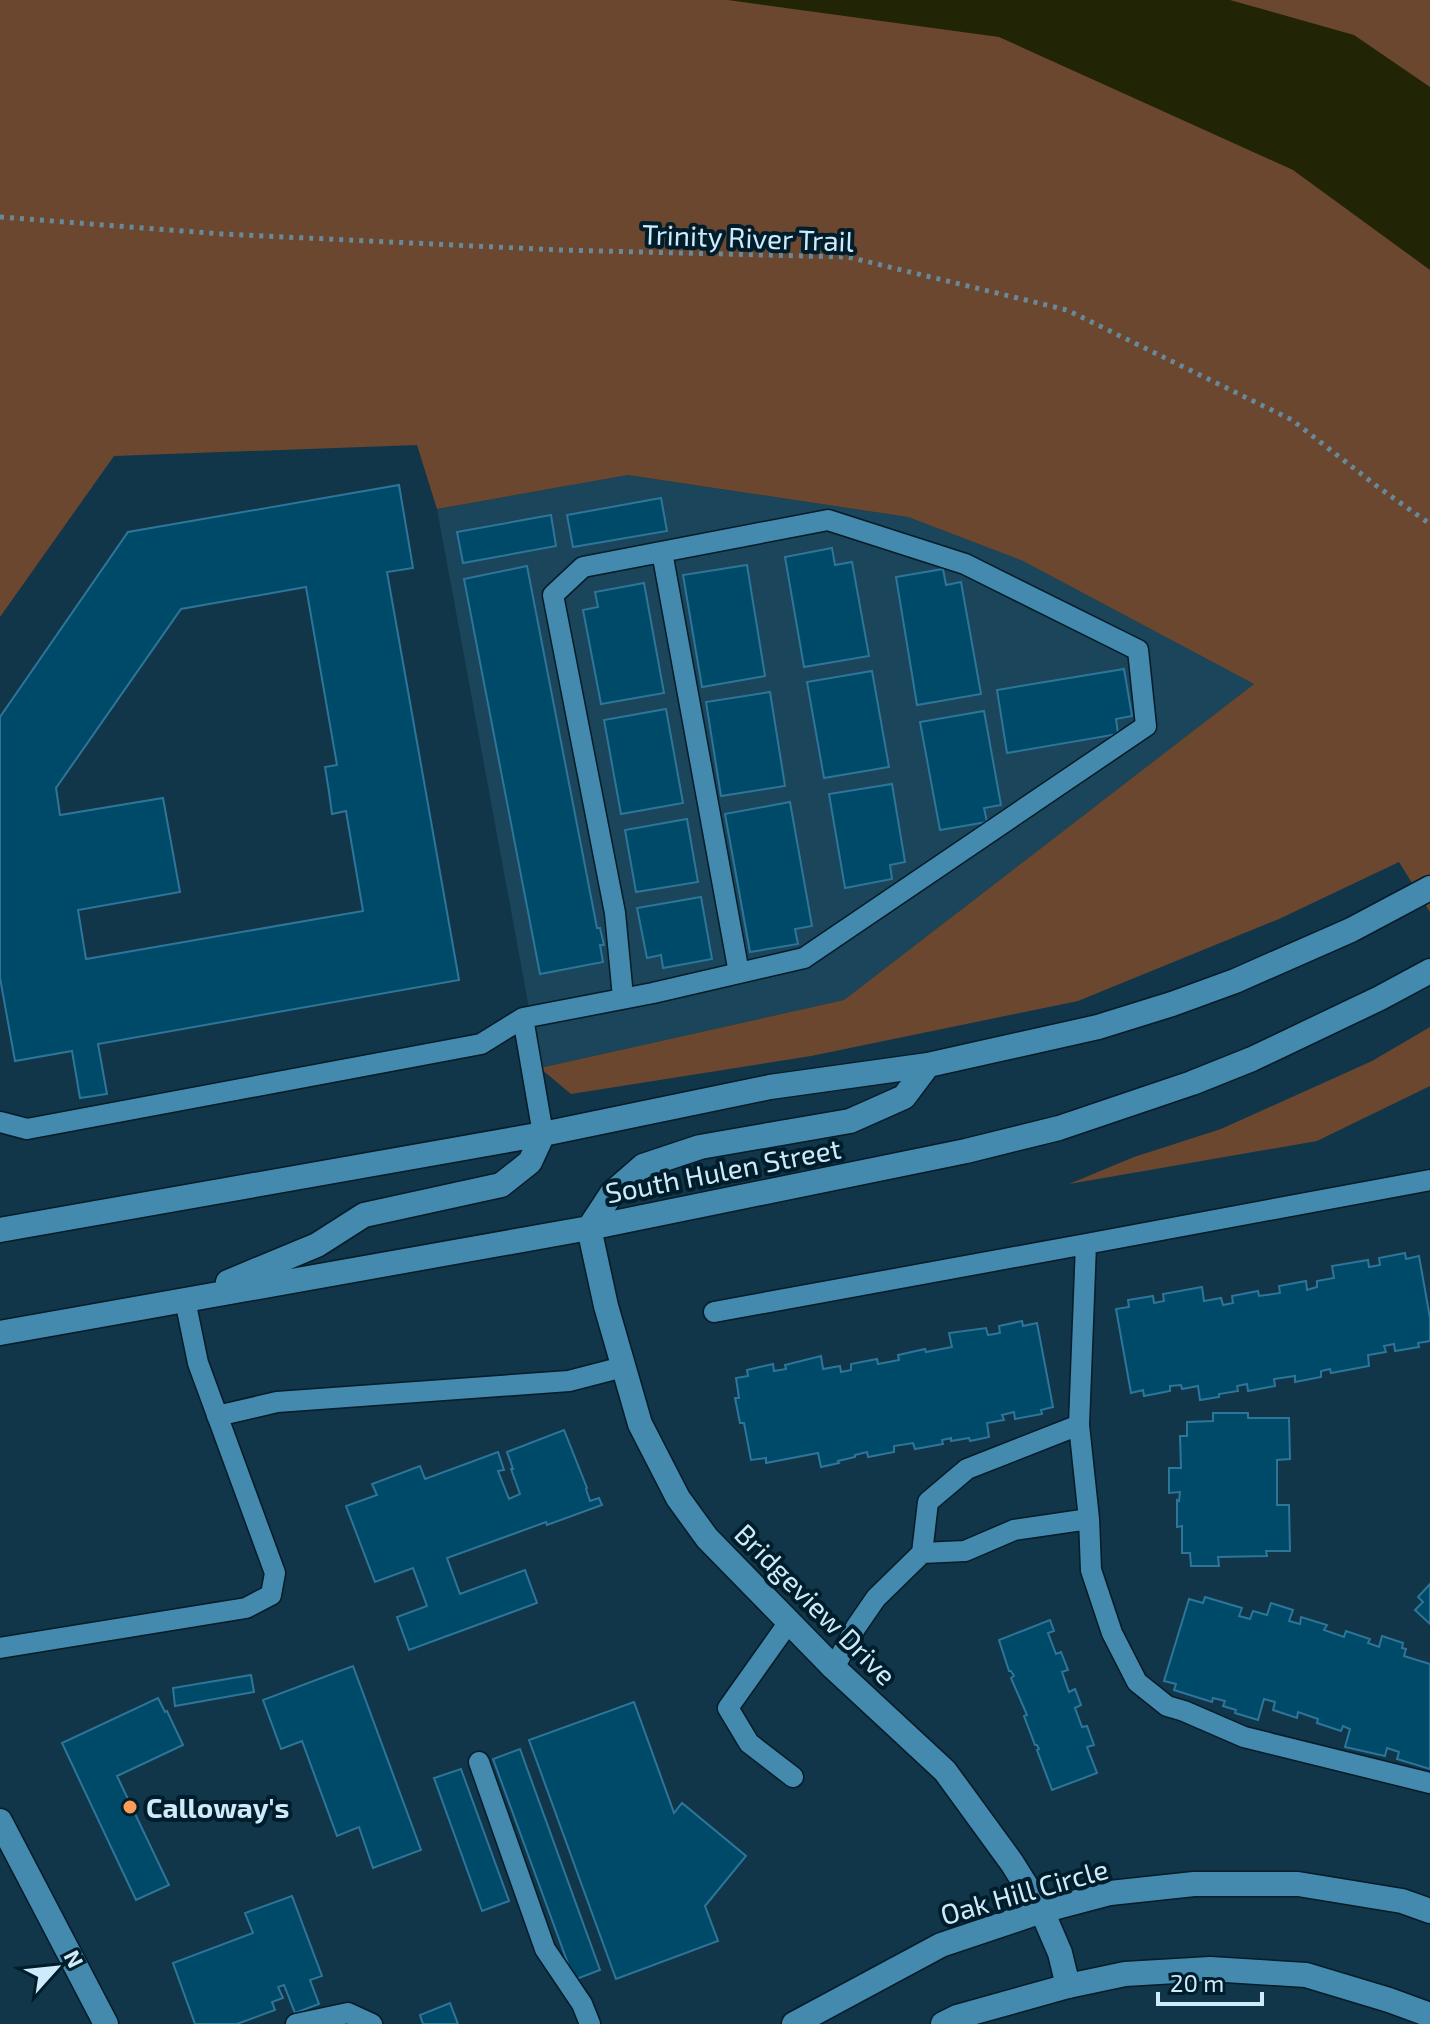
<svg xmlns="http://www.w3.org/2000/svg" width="1430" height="2024" viewBox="0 0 1430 2024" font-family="'Exo 2',sans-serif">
<rect width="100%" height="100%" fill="#113649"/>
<path fill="#1a455a" d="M628,475L908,517L1023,561L1254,684L844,1000L540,1068L437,509Z"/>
<path fill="#6b472f" d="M0,0H1430V912L1399,862L1279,919L1078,1001L811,1056L571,1094L540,1068L844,1000L1254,684L1023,561L908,517L628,475L437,509L417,445L114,456L0,617Z
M1430,1027V1086L1317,1141L1069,1184L1134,1157L1221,1129L1372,1061Z"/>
<path fill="#212405" d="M728,0H1230L1354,35L1430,87V270L1293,170L999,37Z"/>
<path fill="#004a69" stroke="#2e7599" stroke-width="2" fill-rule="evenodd" d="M399,485L413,568L387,572L459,980L98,1044L107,1094L80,1098L72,1051L15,1061L0,978V717L128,532ZM306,587L337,765L325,767L329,792L332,814L346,811L363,911L86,959L78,910L180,892L163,798L60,815L56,788L181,609Z
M661,498L667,531L573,547L567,515Z
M551,515L556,546L463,563L457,532Z
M832,548L835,565L852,562L869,656L804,667L785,557Z
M747,565L765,676L702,687L683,575Z
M527,566L597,928H600L604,945H600L603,962L540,974L464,579Z
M943,569L946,585L961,582L981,694L917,705L896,577Z
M644,583L664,693L601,704L583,610L598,607L595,592Z
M1124,669L1132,716L1116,719L1118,734L1007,753L997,690Z
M872,671L889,767L824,778L807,682Z
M770,692L785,786L721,796L706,702Z
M666,709L683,803L621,814L604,720Z
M984,711L1001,805L984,808L987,822L940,830L920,722Z
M892,784L905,862L890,865L892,879L845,888L829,794Z
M790,802L812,926L795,929L798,944L750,952L725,814Z
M687,819L698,882L636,892L625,830Z
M701,897L712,959L663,968L661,955L647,958L637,908Z
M1405,1253L1406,1259L1419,1256L1430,1318V1341L1418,1343L1419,1347L1395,1351L1394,1344L1384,1346L1386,1352L1368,1355L1369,1366L1331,1373L1330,1369L1321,1371V1377L1295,1382V1376L1274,1379L1275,1386L1248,1391L1247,1384L1237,1386L1238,1391L1219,1394V1397L1200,1400L1198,1386L1182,1389L1181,1385L1170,1386V1391L1144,1396L1143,1390L1131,1393L1116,1309L1129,1307L1128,1300L1153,1296L1154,1303L1164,1301L1163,1294L1202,1287L1204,1301L1221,1298L1223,1305L1233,1303L1232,1296L1258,1291L1259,1296L1280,1293L1279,1286L1306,1281L1307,1290L1317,1287V1281L1334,1278L1332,1266L1368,1260L1369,1267L1380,1265L1379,1258Z
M1022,1321L1023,1326L1037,1323L1053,1407L1041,1410L1042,1414L1015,1419L1014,1412L1002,1415L1004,1420L987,1423L989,1437L970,1441L969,1438L951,1441V1438L942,1440L943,1444L915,1449L913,1443L894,1446V1452L868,1457L867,1452L855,1455V1457L838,1461L839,1463L821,1467L818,1453L766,1463V1458L751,1460L744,1423H740L735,1398H739L736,1378L748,1376L747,1370L773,1364L774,1371L786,1369L785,1365L821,1356L823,1369L840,1366L841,1372L851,1370V1364L877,1359L878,1364L899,1360L898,1355L925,1349L926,1352L952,1347L949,1333L986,1328L988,1335L1000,1333L999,1326Z
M1213,1413H1248V1418H1289L1290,1459L1277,1460V1505H1289L1290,1551H1266L1267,1556L1218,1557L1219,1566H1191L1190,1553H1182V1526L1177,1527V1500L1179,1501L1180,1492L1169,1493V1468H1181L1180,1436H1187V1422L1213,1421Z
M564,1430L587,1488L586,1489L590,1501L599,1498L602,1505L547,1525L546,1522L447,1558L460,1594L525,1570L537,1603L409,1650L397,1617L427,1606L413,1568L375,1582L346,1506L377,1495L372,1484L420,1466L425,1479L498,1452L504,1470L498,1471L509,1499L520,1494L511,1469H513L507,1452Z
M1430,1584V1624L1415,1610L1423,1602L1418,1597Z
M1205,1597L1242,1608L1239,1616L1250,1619L1253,1611L1267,1615L1271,1603L1293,1610L1289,1621L1300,1624L1301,1617L1327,1625L1324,1630L1344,1637L1346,1631L1370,1639L1368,1643L1379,1647L1382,1636L1403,1643L1402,1648L1406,1649L1404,1656L1430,1664V1769L1397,1759L1399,1752L1387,1748L1385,1756L1345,1747L1350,1729L1343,1726L1341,1731L1317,1723L1318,1719L1298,1712L1297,1718L1273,1710L1275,1702L1264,1699L1258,1720L1235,1713L1236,1710L1223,1706L1225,1701L1213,1698L1212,1702L1174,1690L1176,1684L1164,1681L1189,1599L1203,1603Z
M1050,1620L1054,1631L1048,1633L1056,1654L1061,1652L1068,1670L1062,1672L1069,1692L1075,1689L1081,1705L1075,1708L1082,1727L1087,1726L1094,1745L1087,1747L1097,1773L1052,1790L1037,1750L1039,1749L1037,1745H1035L1024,1716L1027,1715L1011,1678L1014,1676L1011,1671H1009L999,1640Z
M353,1666L421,1850L373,1868L359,1827L337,1836L302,1741L281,1749L263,1700Z
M251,1675L254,1692L175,1706L173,1688Z
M158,1698L165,1712L167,1711L183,1745L117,1776L169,1885L136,1900L62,1743Z
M634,1702L674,1813L682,1803L746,1856L705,1906L718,1941L616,1979L529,1740Z
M520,1749L600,1970L574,1980L493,1759Z
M461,1769L509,1901L482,1911L434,1778Z
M292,1896L322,1976L310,1980L319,2004L295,2013L284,1985L278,1987L283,1998L272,2002L275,2010L237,2024H195L173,1963L253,1933L245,1913Z
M450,2003L458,2024H423L420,2015Z"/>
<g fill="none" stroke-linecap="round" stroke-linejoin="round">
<g stroke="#061c28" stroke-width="23">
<path id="lane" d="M662,552L739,973
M0,1122L27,1129L481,1044L523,1018
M543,1134L523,1018L653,993L804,958L1146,726L1138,650L965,564L828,520L583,567L553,595L615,913L623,997
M1430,1180L1086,1244L1079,1425L1089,1519L1091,1570L1112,1633L1137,1682L1167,1706L1184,1711L1244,1737L1430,1783
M714,1312L1086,1244
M217,1416L277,1402L569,1381L623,1367
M922,1553L965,1551L1014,1530L1089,1519
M789,1622L728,1708L749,1743L793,1777
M0,1648L246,1608L271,1595L275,1573L198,1363L185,1300
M834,1668L856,1627L876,1598L922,1553L928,1502L967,1469L1079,1425
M479,1762L545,1949L582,2004L590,2024
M296,2024L348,2013L372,2024"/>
</g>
<g stroke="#061c28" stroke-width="27">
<path id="street" d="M589,1228L606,1306L640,1424L678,1498L707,1538L834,1668L945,1771L1012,1863L1042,1911L1060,1953L1068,1986"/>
</g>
<g stroke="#061c28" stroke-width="27">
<path id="secondary" d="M589,1228L612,1193L643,1166L700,1147L850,1121L904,1097L928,1065
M0,1230L543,1134L770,1087L928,1065L1098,1027L1172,1004L1235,981L1351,930L1430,888
M228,1282L317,1245L364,1215L501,1185L530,1162L543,1134
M0,1333L589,1228L966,1151L1059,1128L1192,1083L1252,1059L1380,998L1430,971
M0,1821L106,2024
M794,2024L941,1945L1042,1911L1110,1893L1194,1884H1298L1402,1901L1430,1911
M943,2024L957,2017L1068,1986L1125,1974L1210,1969L1306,1975L1389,2000L1430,2015"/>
</g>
<path stroke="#68899a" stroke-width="5" stroke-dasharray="4 6" stroke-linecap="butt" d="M0,217L222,234L559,250L848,257L1067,310L1292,420L1378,487L1430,524"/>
<use href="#lane" stroke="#448aae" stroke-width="20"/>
<use href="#street" stroke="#448aae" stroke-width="24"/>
<use href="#secondary" stroke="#448aae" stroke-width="24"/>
</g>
<circle fill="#fe9c57" stroke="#001d2b" stroke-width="3" cx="130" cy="1807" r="8"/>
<g text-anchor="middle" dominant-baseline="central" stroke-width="8" stroke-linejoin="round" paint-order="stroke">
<g font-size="28" fill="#cfeafa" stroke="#001d2b">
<text transform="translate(748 237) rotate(2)">Trinity River Trail</text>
<text transform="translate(723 1170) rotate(-11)">South Hulen Street</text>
<text transform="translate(816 1604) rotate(45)">Bridgeview Drive</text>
<text transform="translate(1024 1891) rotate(-16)">Oak Hill Circle</text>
</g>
<g font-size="28" font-weight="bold" fill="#cfeafa" stroke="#001d2b" text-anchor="start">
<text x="146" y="1807">Calloway's</text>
</g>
</g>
<g transform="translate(56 1968) rotate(63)" stroke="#001d2b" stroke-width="6" paint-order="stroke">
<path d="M0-6L14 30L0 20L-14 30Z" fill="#cfeafa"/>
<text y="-12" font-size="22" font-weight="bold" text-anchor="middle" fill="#cfeafa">N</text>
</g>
<path d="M1158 1992v12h104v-12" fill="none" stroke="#cfeafa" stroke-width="4"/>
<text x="1170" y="1992" font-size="24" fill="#cfeafa" stroke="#001d2b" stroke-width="6" paint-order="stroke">20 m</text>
</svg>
